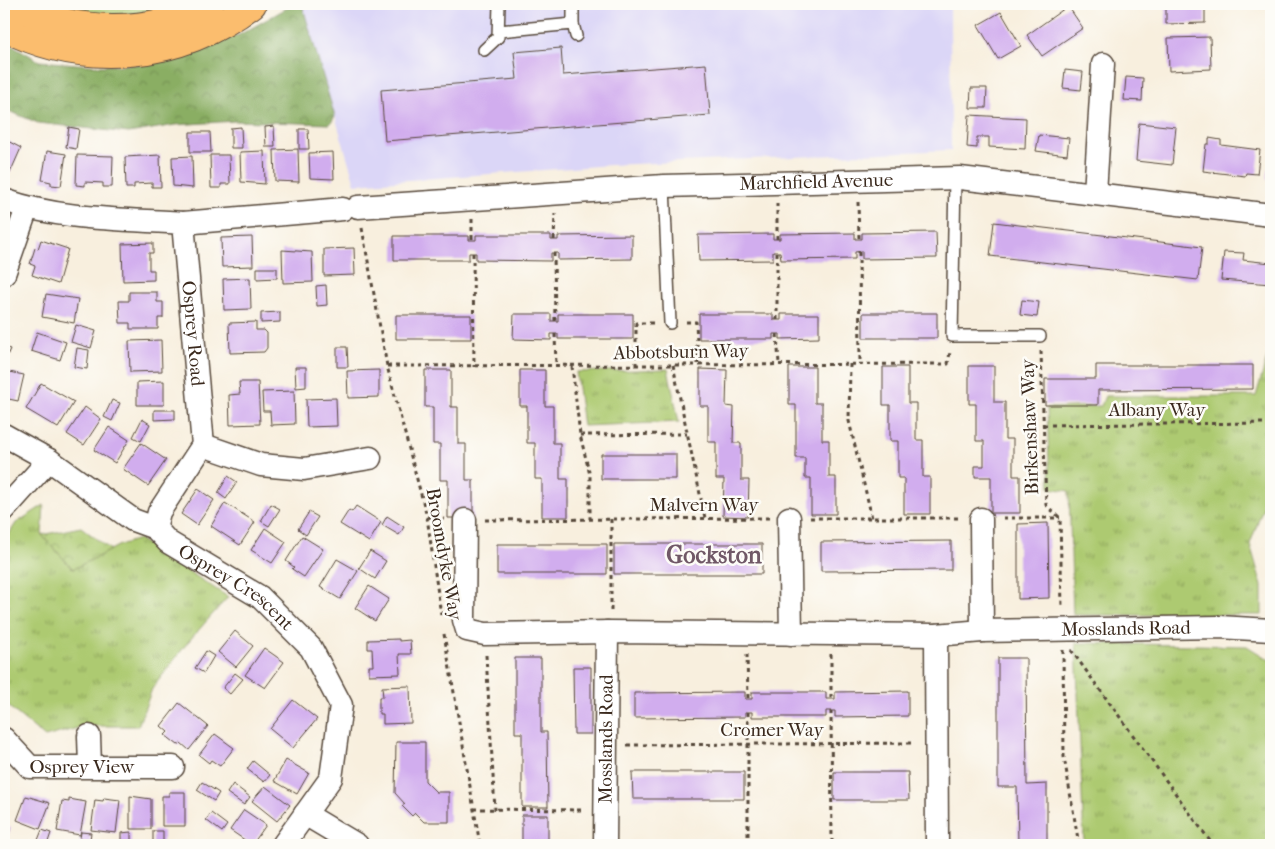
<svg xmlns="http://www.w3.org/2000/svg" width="1275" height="849" viewBox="0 0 1275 849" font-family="'IM FELL French Canon',serif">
<defs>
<pattern id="grass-tufts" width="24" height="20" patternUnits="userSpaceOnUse" patternTransform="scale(1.25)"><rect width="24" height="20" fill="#adca71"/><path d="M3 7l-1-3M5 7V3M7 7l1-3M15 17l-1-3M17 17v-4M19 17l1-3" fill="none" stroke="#8ea45c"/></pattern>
<pattern id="forest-crowns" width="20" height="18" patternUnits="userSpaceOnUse" patternTransform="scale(1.25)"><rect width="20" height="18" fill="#8aae63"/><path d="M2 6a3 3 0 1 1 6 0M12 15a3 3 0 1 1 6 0" fill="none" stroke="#728e51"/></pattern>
<pattern id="park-crowns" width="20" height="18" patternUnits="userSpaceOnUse" patternTransform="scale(1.25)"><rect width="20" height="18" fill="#adca71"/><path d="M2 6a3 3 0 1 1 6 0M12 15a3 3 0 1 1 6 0" fill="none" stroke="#8ea45c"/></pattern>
</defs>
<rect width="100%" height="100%" fill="#fdfcf7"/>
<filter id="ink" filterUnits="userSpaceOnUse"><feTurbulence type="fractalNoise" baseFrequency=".02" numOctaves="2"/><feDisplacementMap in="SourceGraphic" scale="10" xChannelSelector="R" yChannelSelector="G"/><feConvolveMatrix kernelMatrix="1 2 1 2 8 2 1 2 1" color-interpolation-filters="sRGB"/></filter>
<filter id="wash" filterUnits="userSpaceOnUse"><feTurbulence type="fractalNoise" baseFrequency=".0096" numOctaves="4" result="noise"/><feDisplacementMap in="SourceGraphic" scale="20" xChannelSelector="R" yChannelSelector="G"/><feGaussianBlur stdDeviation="1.12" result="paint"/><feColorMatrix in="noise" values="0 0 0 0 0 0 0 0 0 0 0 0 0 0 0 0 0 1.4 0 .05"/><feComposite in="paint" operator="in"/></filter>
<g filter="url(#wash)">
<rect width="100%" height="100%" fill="#f8efde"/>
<path fill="#dbd6f7" d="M302,4H950L951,150L611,165L355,184Z"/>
<path fill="url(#grass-tufts)" stroke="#747a48" d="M41,4H180L140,15L93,17Z
M1271,344V514L1266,500L1250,544L1262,586V615H1073L1069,491L1050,488L1047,408L1101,406L1105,396H1256Z
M668,369L679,422L583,426L576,372Z
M44,505L42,535L73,569L120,545L139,539L228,597L188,642L152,689L138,726H85L45,737L9,707L4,695V542L16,523Z
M1076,643L1247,646L1271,661V845H1084Z"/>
<path fill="url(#forest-crowns)" stroke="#626c40" d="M294,4H302L335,117L330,124L235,121L175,125L129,133L38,123L4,109V40L39,61L101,66L145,64L239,35Z"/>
<path fill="url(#park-crowns)" stroke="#747a48" d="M81,527L111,550L73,569L42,535Z"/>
<g id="blocks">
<path fill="#d1adee" d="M1166,4H1205V23L1166,24Z
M1068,6L1083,28L1042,56L1027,35Z
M1001,12L1021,46L998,59L978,25Z
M1210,37L1211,69L1169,71L1168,38Z
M561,48L563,75L706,64L710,115L385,141L381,90L517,79L514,52Z
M1065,70L1083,72L1081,90L1063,88Z
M1126,77L1143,78L1142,101L1124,100Z
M971,88H987L986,108H970Z
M969,115L1026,118L1025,149L989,147V137H977V148L967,147Z
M1139,123L1176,127L1172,165L1136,161Z
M274,126L275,147H266L265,127Z
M69,127L79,129L76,149L66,147Z
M241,127L242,148H231V128Z
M299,129H308L309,149H299Z
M190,132H210L211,152H190Z
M1039,135L1069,138L1067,155L1036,151Z
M1209,138L1221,140V145L1260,150L1257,174L1246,173L1245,176L1203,171L1206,144H1209Z
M4,139L21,148L10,173L4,170Z
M298,149L299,182L275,181L274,150Z
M47,151L66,154L61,186L51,185V182L42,180Z
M264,151L265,184L241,182L240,152Z
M333,152L334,179L310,178L309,153Z
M77,155L113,156L112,187H103V183L85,182V186L76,185Z
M160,155L161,187H152V183L134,184V188H126L125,157Z
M210,155H229L230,184H221V188H211Z
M192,156L193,188L173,186L172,157Z
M1270,159H1271V180H1267Z
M994,222L1202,247L1198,280L990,256Z
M936,232L937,258L862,259V251L855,252V259L781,260L780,252H773V260L699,261L698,235L773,234V239H780V234L855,233V239H862V233Z
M476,235H551V240H558V236L632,235V259L558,260V253H551V261L476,260V253H469V260H394V236H469V240H476Z
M252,237L253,266L222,267L221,238Z
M41,240L68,249L58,284L32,275L35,266L30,264L35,248L38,249Z
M153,243V253H149V270H154V280L123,281L122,244Z
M354,248L355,275L324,276V249Z
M282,250L312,252L313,282L283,283Z
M1224,252L1244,253L1243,260L1271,263V284L1221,280Z
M257,268H277V278L257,279Z
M250,278L251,309L224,310L223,279Z
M326,285L327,305L317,306L316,286Z
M129,292H157V302H163V318H158V329H130V323H120L119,301H129Z
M46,294L78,299L74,323L42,317Z
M1022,300L1039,302L1037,317L1020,315Z
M280,312V322L261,323V313Z
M863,313H937V338H863Z
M514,314H551V321H558V314H633V339H558V334H551V340L513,339Z
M699,314H773V320H781V314H819V338L780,339V334H773V339H699Z
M396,315H471V339H396Z
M256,322V330H264L267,333V348L264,352L230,353L229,323Z
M76,325L96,331L91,348L71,342Z
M37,332L66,342L60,360L31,351Z
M161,340L162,371L130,372L129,341Z
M4,346L10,349L4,363Z
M337,347H347L348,367H337Z
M77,348L89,350L87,369L74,367Z
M1096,365H1253V389L1098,390V405H1045V379H1096Z
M969,366H994V402H1005V439H1013V476H1020V513H991V477H975V466H984V441H976V404H969Z
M295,367H306V387L296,388Z
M789,367H815V403H822V440H829V477H836V514H811V478H805V458H796V405H789Z
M883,367H908V403H916V440H923V477H930V514H904V478H898V441H890V405H883Z
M700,369L727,370L726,406L734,407L733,443H741V480H749L748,517L723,516L724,479H716V442H708V406H700Z
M379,370V397L348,398L347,371Z
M425,370H451V407H458V444H466V480H473V518H448V480H440V444H433V407H425Z
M520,370H545V406H553V443H560V479H568V517H542V479H535V443H527V406H520Z
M4,371L24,375L18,401L4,398Z
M164,381V405H137V382Z
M239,382H258L260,424L230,425L229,395L240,394Z
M41,383L74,402L58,428L26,409Z
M294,391L295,424L271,425L270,411H263L262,392Z
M336,398L337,426L307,427L306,399Z
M112,400L120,403L112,421L104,417Z
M85,407L101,419L84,445L67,434Z
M154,410H175V419L154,420Z
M142,419L150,424L141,441L133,437Z
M109,427L129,440L115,463L94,450Z
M141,443L166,460L148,486L123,469Z
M601,454H676V479H601Z
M228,476L237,482L226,499L218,493Z
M198,489L214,500L197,525L181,514Z
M225,503L255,522L240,545L211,526Z
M271,504L280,509L269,526L261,521Z
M356,506L381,522L369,542L340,524L349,510L352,512Z
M309,512L318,517L306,535L298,529Z
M387,516L404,527L399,535L382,525Z
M1048,523L1049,598L1018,599V524Z
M265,528L286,542L272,563L251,550Z
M302,536L323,549L304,577L292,569L294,567L286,561Z
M951,541V570L821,571V542Z
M497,544H607V574H497Z
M614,544H762V574H614Z
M370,551L386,561L375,579L359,568Z
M337,559L358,571L340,599L320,587Z
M369,586L389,599L375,621L355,608Z
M235,631L253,646L236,667L218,652Z
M399,639V641L410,640L411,654H399L400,674L369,675V666H373L372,649H368V640Z
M264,648L284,662L265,688L245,675Z
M206,651L214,656L204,673L195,668Z
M515,658H541V732H547L548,807H522V733H515Z
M998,658H1026L1027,785L1047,784V845H1018L1017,787H998Z
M573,667H591V734H574Z
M235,673L243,679L230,694L223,688Z
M410,686L411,723L383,724V714H379V697H383L382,687Z
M908,691V716L835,717V711H826V717H752V712H745V717L634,718V693L745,692V699H752V692H826V699H835V692Z
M293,700L317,719L293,748L270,729Z
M179,703L208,726L189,750L181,743L178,745L165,735L168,732L161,726Z
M215,734L234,748L220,766L211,760L209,763L199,755Z
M396,742H425V781L436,792H449V822H424L415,813L412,816L402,806L405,804L395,793Z
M286,760L309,773L297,794L274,781Z
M253,761L270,775L264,782L247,769Z
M632,772H744V799H633Z
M834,772H908L909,800H834Z
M202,782L219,793L214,801L197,790Z
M233,784L250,797L244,805L227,793Z
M265,786L290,805L277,821L252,801Z
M169,792H185V826H162V796H169Z
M26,796L50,803L40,829L17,820Z
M130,796L151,799V829H130Z
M104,798L120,800L116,833L91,830L95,800L103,801Z
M69,799L86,802L80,835L57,831L62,801L69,802Z
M244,810L266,825L252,845L230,830Z
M211,813L227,825L222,832L206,820Z
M522,815H548V845H522Z
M4,825L11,828L4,844Z
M42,830L51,833L47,845H36Z
M153,831H163V845H153Z
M81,832L91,833L89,845H79Z
M131,832V845H121V833Z"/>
</g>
</g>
<g filter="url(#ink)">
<use href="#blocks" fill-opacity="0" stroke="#57483b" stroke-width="1"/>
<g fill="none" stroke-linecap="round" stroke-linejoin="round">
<g stroke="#57483b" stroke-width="14">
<path id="service" d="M573,4V24L576,36
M499,31L573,24
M484,50L498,37L499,4
M955,178L952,336H1040
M664,186L670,323"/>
</g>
<g stroke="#57483b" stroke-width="25">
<g id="minor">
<path d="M1095,193L1103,64"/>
<path id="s1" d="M4,200C60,220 124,219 183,223L203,445L159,512L155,528"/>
<path id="s2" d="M358,207L664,186L960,178L1271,215"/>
<path d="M183,223L343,209"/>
<path d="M4,274L27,208"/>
<path id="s3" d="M4,435L49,460L133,520L155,528L168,542L260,597L311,648L341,705L331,778L283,845"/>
<path d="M203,445L261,465L304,469L370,458"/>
<path d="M4,510L49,460"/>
<path d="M789,518L791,634"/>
<path d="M981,519L982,631"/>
<path id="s4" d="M465,520L464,620L467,630L485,634L611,632L936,635L982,631L1219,627L1271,630"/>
<path d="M936,635L937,845"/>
<path d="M89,736L90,766"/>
<path id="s5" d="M4,739L30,767H173"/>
<path d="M305,814L357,845"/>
<path id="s6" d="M605,845L607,632"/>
</g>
</g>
<g stroke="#57483b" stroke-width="30">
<path id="trunk" d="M4,27C85,69 180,59 252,4"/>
</g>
<g stroke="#57483b" stroke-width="30">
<path id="motorway" d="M15,4C73,35 152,37 209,4"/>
</g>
<path stroke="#57483b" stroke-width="3" stroke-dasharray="4 4" stroke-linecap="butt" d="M858,202L859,239
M472,219V240
M362,228L387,366L427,517L441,615
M777,239V204
M554,240L555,214
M777,252V320
M859,252L860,364
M473,253L474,367
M554,253L555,321
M686,322H696L698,365
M555,334L556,366
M777,334L779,364
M1041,351L1046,505L1060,518L1062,608
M850,364L849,421L872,518
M673,365L705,518
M387,366L948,364L950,352
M572,366L580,435L590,475V519
M636,366V323H655
M1043,425L1271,423
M580,435L687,434
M427,517L444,519
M810,518H961
M1003,518H1060
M611,519V611
M485,520L769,518
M1270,609L1271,597
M444,634L480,845
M1063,650L1064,757L1079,845
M1071,650L1213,845
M747,654L748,699
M831,654V699
M486,655L495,810
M831,711L832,845
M748,712V845
M627,745L915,743
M473,809L585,810"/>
<use href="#service" stroke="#fff" stroke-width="11"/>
<use href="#minor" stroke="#fff" stroke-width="22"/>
<use href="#trunk" stroke="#fbbd6e" stroke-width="28"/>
<use href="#motorway" stroke="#fbbd6e" stroke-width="28"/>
</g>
</g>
<g text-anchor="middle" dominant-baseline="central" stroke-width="5" stroke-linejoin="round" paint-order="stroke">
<g font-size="19" fill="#3b2a1e" stroke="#fdfcf7">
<text stroke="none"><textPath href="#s2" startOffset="459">Marchfield Avenue</textPath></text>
<text stroke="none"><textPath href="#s1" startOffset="292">Osprey Road</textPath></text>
<text transform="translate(681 352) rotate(-1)">Abbotsburn Way</text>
<text x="1157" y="410">Albany Way</text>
<text transform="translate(1030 427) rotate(-92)">Birkenshaw Way</text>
<text x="704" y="505">Malvern Way</text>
<text transform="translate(444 554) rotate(80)">Broomdyke Way</text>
<text stroke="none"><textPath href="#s3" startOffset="279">Osprey Crescent</textPath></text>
<text stroke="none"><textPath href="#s4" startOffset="770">Mosslands Road</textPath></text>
<text x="772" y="730">Cromer Way</text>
<text stroke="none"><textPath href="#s6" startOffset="106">Mosslands Road</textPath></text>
<text stroke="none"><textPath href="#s5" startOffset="90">Osprey View</textPath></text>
</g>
<g font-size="24" font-weight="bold" fill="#705867" stroke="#fdfcf7">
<text x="714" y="555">Gockston</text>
</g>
</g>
<rect width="1275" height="849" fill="none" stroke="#fdfcf7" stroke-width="20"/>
</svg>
